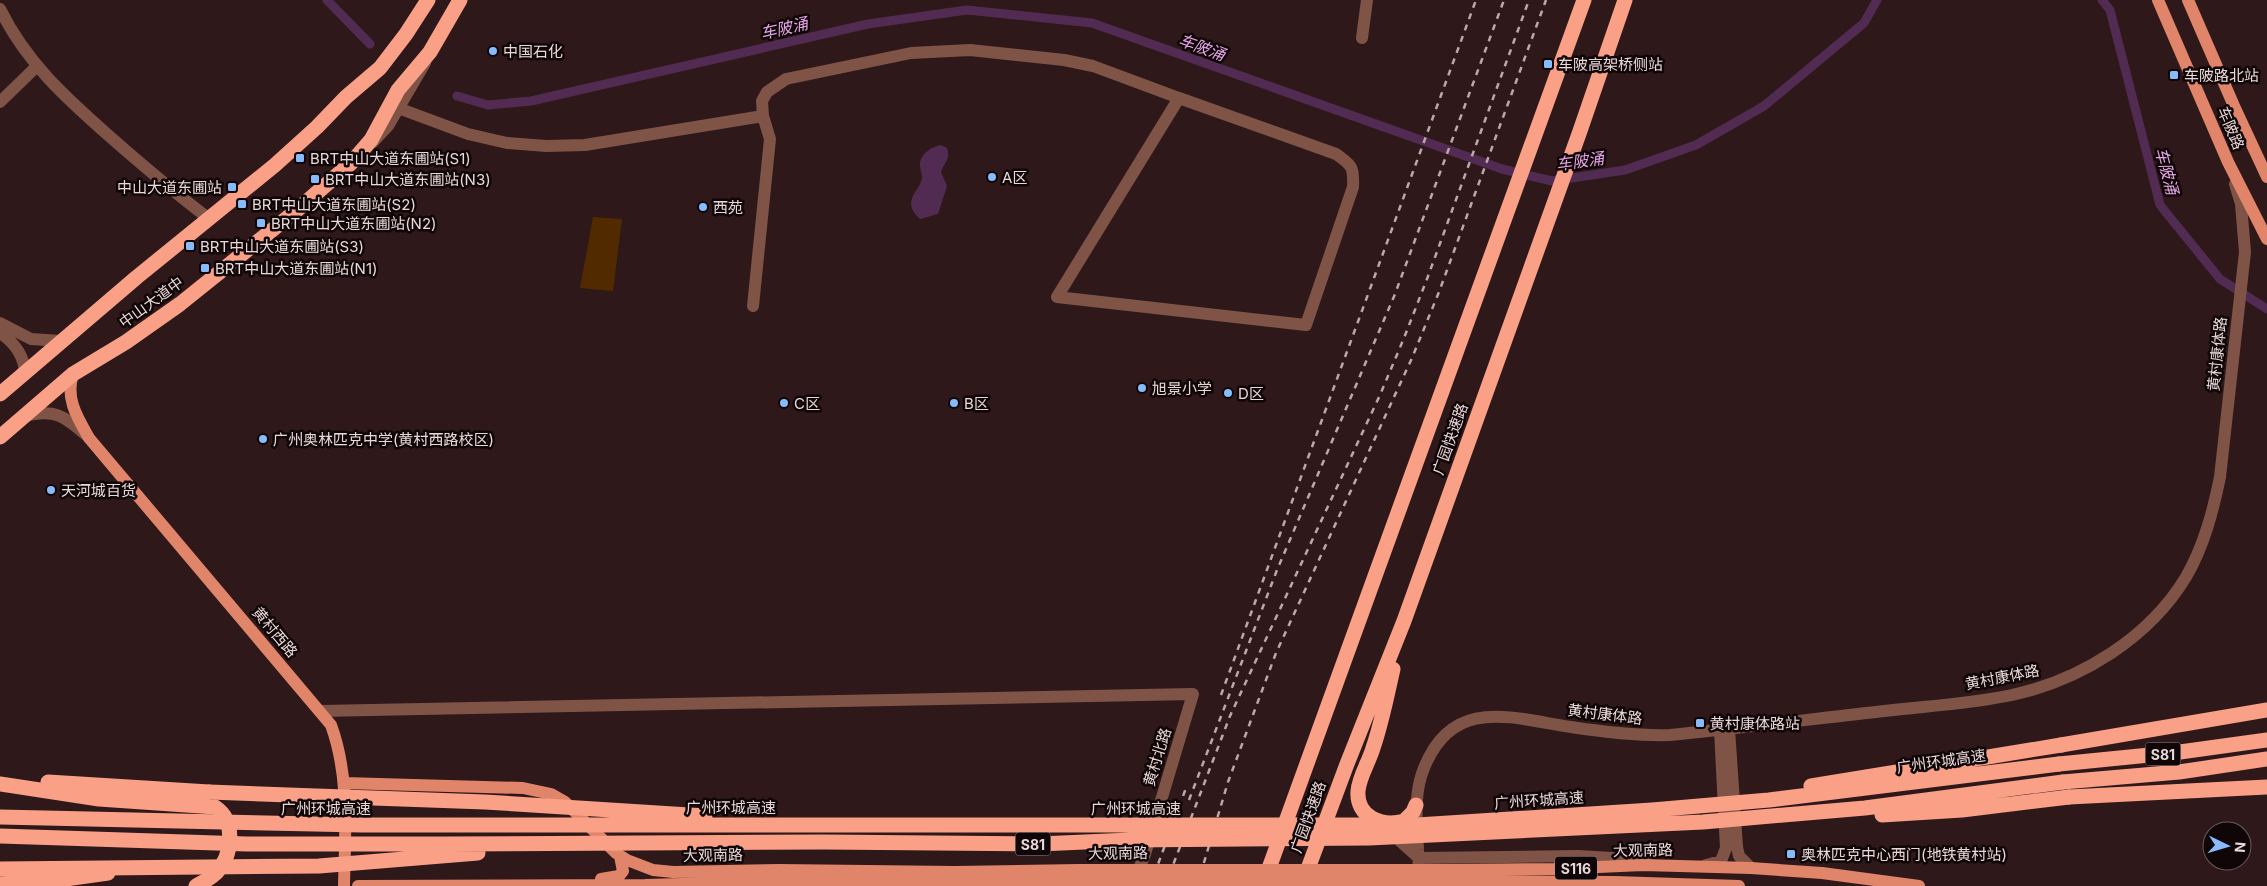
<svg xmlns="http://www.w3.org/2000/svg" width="2267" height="886" viewBox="0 0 2267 886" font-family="Inter,'Noto Sans SC',sans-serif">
<rect width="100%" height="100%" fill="#2e181a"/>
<path fill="#522a00" d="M593,217L622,219L613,291L580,288Z"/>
<path fill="#512b52" d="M941,145L947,148C951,159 944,163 941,172L947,186L938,214L920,219C899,200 922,190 922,177C922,173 920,170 920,165C920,154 931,147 941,145Z"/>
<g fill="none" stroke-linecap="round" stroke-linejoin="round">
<path stroke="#512b52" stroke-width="9" d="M327,0L370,44
M2102,0L2110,10L2160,205L2220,279L2267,309
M457,96L488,105L531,101L868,24L967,10L1092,23L1502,169L1552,181L1625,170L1696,145L1764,106L1864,23L1877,0"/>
<path stroke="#7f5346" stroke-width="12" d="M0,9C26,62 65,97 108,135C141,164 174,192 208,218
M1362,38L1367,0
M1179,98L1336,154C1352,165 1354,167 1353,187L1306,325L1057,297Z
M0,102L36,67
M398,108L468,134L507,143L546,146L585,145L763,116
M373,142L388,126L425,63
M753,306L770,139L763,116L762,101L767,92L786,79L911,53L970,50L1064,60L1093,66L1179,98
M0,323L31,339L61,341
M0,333C15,343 24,355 25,373
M24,416C55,409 63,415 86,435
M320,711L1193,694L1145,854L1135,879
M1729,729L1737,847L1739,856L1751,868
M1391,833L1419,858L1578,856L1646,860
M1706,865L1721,861L1726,848L1720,730
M1420,881C1418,871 1419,860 1418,850C1417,822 1413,795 1424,768C1453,696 1511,718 1571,727C1604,732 1636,736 1670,735C1741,728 1813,719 1884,711C1926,706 1970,704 2012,695C2081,680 2149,638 2186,577C2204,546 2213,511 2220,477L2245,252L2241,204L2235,184"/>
<path stroke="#e0846a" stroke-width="12" d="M2158,0L2228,162L2267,239
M2188,0L2234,106L2267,177
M73,374C65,398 77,417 89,438L331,725C350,777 345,832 344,886
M344,783L523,788L551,794L565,802L616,853L627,860L653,870L673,872L779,870L955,872L1079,870
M1455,870L1554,869L1643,865L1751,868L1822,873L1919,886
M601,879L619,876L623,871L620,856
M1454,881L1615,882L1739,886
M358,886L645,885L826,880L953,883L1081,881"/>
<path stroke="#f9a087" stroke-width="15" d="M0,394L137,277L275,165L317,127L346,97L380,68L406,34L428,0
M0,437L73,374L126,342L180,304L297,210L351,163L371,140L398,90L430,52L460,0
M1393,669C1387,695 1382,722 1373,748C1369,762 1359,777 1358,791C1356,818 1383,827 1404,821L1413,812L1416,805
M2061,745L2267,710
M2059,764L2180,752L2267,740
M48,782L209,792
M2063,782L2179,772L2267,759
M0,784L99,799L215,807C237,822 232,856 216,873C210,879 203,882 196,886
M2069,797L2267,787
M1264,882L1584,0
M1303,882L1347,764L1404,621L1580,131L1625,0
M0,884L59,880L108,873"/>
<path stroke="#bba8aa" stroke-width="2.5" stroke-dasharray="6 6" stroke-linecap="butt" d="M1221,695L1476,0
M1189,800L1277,570L1395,294L1504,0
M1150,886L1186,788
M1165,886L1230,716L1380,395L1404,338L1427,279L1529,0
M1197,886L1228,782L1276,653L1412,358L1439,292L1546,0"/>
<path stroke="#e0846a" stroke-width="12" d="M1079,870H1455
M1081,881H1454"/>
<path stroke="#f9a087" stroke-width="15" d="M1811,786L2061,745
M209,792L485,802L705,816
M1882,815L1962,810L2069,797
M0,817L361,825H1417L1652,810L1769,800L2059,764
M0,836L247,844H446L824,842L1039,844L1130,840L1369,838L1703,822L1865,808L2063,782
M0,869L319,866L478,853"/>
</g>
<g fill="#87bbfb" stroke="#100607" stroke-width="2">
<circle cx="493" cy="51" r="5"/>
<rect x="1543" y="59" width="10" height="10" rx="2.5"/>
<rect x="2169" y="70" width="10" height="10" rx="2.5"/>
<rect x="295" y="153" width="10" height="10" rx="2.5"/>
<circle cx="992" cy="177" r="5"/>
<rect x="310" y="174" width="10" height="10" rx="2.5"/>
<rect x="227" y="182" width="10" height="10" rx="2.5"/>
<rect x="237" y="199" width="10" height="10" rx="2.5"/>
<circle cx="703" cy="207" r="5"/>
<rect x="256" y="218" width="10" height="10" rx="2.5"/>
<rect x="185" y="241" width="10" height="10" rx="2.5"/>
<rect x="200" y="263" width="10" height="10" rx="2.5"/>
<circle cx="1142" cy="388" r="5"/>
<circle cx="1228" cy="393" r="5"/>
<circle cx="784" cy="403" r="5"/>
<circle cx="954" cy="403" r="5"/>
<circle cx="263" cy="439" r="5"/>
<circle cx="51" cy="490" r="5"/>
<rect x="1695" y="718" width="10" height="10" rx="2.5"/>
<rect x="1786" y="849" width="10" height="10" rx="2.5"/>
</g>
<g text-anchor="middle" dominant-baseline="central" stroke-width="5" stroke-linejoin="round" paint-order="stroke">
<g fill="#100607" stroke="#a8999a" stroke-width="1">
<rect x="2145.5" y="742.5" width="35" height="23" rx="4"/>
<rect x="1015.5" y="832.5" width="35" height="23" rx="4"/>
<rect x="1555" y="856.5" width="42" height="23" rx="4"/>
</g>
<g font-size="14" font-weight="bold" fill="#e9d8d9">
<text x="2163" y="754">S81</text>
<text x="1033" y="844">S81</text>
<text x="1576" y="868">S116</text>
</g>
<g font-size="15" fill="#e9d8d9" stroke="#100607" text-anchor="start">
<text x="503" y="51">中国石化</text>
<text x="1558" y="64">车陂高架桥侧站</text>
<text x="2184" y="75">车陂路北站</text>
<text x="310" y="158">BRT中山大道东圃站(S1)</text>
<text x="1002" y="177">A区</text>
<text x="325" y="179">BRT中山大道东圃站(N3)</text>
<text x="222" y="187" text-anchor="end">中山大道东圃站</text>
<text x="252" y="204">BRT中山大道东圃站(S2)</text>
<text x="713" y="207">西苑</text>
<text x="271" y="223">BRT中山大道东圃站(N2)</text>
<text x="200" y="246">BRT中山大道东圃站(S3)</text>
<text x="215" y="268">BRT中山大道东圃站(N1)</text>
<text x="1152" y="388">旭景小学</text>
<text x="1238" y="393">D区</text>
<text x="794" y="403">C区</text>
<text x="964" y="403">B区</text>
<text x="273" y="439">广州奥林匹克中学(黄村西路校区)</text>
<text x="61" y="490">天河城百货</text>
<text x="1710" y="723">黄村康体路站</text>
<text x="1801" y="854">奥林匹克中心西门(地铁黄村站)</text>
</g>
<g font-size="15" fill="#e9d8d9" stroke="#100607">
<text transform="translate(2231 128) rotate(67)">车陂路</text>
<text transform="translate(151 302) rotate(-36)">中山大道中</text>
<text transform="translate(2217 354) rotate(-84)">黄村康体路</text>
<text transform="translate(1450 439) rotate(-70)">广园快速路</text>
<text transform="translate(275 632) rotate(50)">黄村西路</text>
<text transform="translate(2002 677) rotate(-11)">黄村康体路</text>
<text transform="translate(1605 714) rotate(7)">黄村康体路</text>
<text transform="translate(1157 757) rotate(-73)">黄村北路</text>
<text transform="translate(1941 761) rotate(-8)">广州环城高速</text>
<text transform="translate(1539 800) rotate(-4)">广州环城高速</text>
<text x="731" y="807">广州环城高速</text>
<text x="326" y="808">广州环城高速</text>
<text x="1136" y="808">广州环城高速</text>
<text transform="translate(1308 817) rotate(-70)">广园快速路</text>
<text transform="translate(1643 850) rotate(-1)">大观南路</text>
<text transform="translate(1118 853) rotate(-1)">大观南路</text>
<text transform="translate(713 855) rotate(-1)">大观南路</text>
</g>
<g font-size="16" font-style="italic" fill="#e4a6e6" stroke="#100607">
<text transform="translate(784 28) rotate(-13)">车陂涌</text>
<text transform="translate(1202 47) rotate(20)">车陂涌</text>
<text transform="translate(1580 161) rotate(-8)">车陂涌</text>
<text transform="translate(2167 171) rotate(75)">车陂涌</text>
</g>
</g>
<g transform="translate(2227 846) rotate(95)"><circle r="24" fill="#100607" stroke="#675a5b"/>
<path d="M0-4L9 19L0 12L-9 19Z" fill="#87bbfb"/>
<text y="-8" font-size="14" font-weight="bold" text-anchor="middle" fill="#e9d8d9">N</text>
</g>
</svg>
